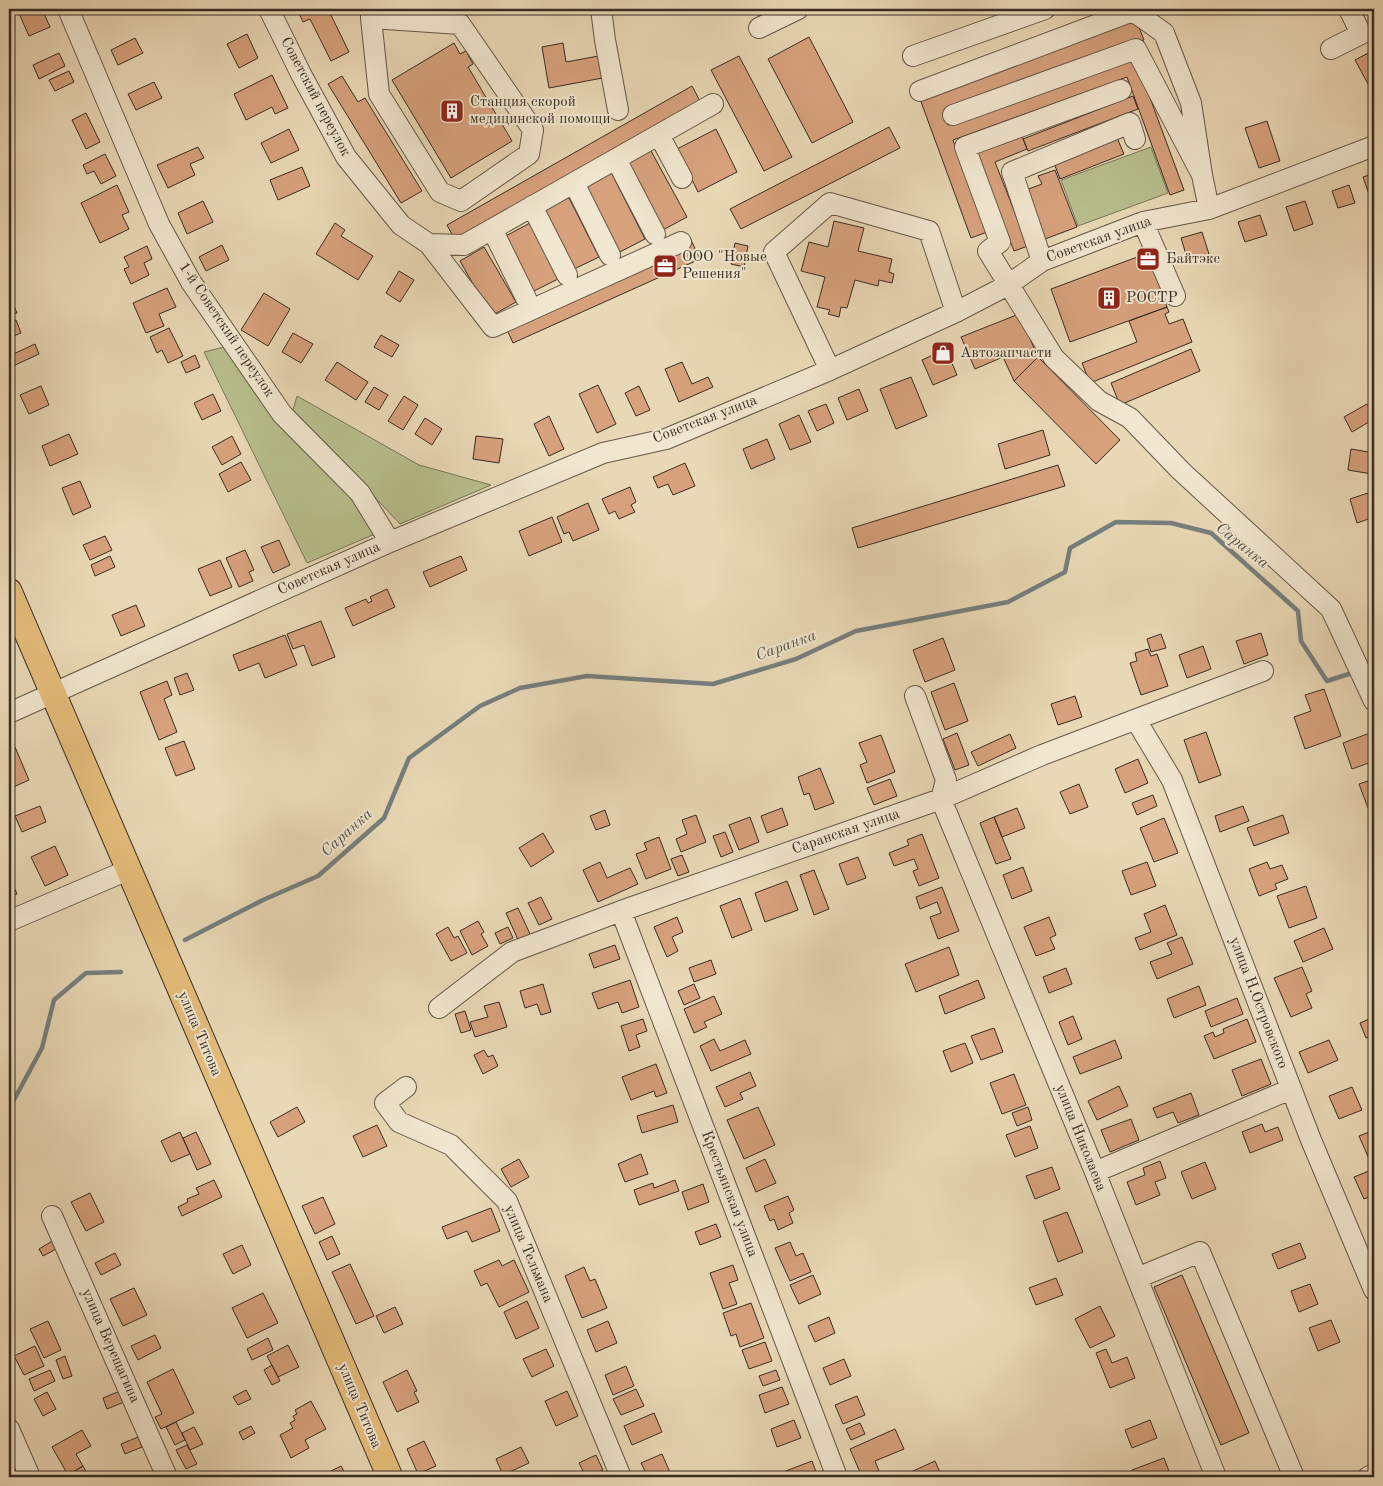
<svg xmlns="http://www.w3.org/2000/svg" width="1383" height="1486" viewBox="0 0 1383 1486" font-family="'Old Standard TT',serif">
<rect width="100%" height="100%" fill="#e9d8b5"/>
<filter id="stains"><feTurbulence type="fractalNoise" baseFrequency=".004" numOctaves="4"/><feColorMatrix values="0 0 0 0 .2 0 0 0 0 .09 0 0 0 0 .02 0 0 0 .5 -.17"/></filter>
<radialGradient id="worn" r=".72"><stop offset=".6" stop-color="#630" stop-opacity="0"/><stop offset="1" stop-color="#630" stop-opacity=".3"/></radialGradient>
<path fill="#b7bf8d" stroke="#787659" d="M1151,147L1168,193L1078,226L1061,180Z
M224,347L382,531L307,563L204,352Z
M297,396L419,465L491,485L400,524L293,410Z"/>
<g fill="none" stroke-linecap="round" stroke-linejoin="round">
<path stroke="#757f7e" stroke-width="4.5" d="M1365,669L1374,666
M185,940L263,900L318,876L384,818L409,758L480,706L520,688L587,676L713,684L796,659L856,631L1008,602L1065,572L1070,548L1116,522L1171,523L1211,533L1298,611L1301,641L1327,681L1355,672
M9,1109L42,1048L54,1000L86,973L121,972"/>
</g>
<path fill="#d7a17c" stroke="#382c25" d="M17,9H42L50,27L29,36Z
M297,9H328L349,52L331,61L310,19L303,22Z
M755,9H782L760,19Z
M1184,9H1203L1187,15Z
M1136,20L1144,40L944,113L948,125L1135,57L1184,190L1170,195L1127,77L953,140L987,232L971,238L920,99Z
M247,34L258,58L239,68L227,44Z
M809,37L853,122L812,143L768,59Z
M135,38L143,53L118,65L111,50Z
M454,43L460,54L466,51L473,64L468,67L512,141L451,178L392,80Z
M563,43L566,62L604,55L608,77L549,88L542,47Z
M1374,50V92L1373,93L1355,60Z
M59,53L65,66L39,79L33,65Z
M739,56L792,157L764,171L711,70Z
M69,71L74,82L55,91L49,80Z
M272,75L288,108L275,114L272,107L246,120L234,94Z
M342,76L358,102L365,98L422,191L401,203L328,84Z
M154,82L162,98L136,110L128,94Z
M692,86L700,101L455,240L447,225Z
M1133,96L1138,109L1028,151L1023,139Z
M86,113L100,142L86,149L72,120Z
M1267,121L1280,161L1259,168L1245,128Z
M889,127L900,148L741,229L730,209Z
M289,129L299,150L271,163L261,143Z
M716,129L737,172L698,192L677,149Z
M1021,133L1027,149L995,162L1028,246L1014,251L975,151Z
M1117,138L1124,154L1060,179L1054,163Z
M198,147L204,158L190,164L195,175L168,188L157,165Z
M650,149L687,217L661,231L624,163Z
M105,154L116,176L101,184L94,171L87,174L83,165Z
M302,167L310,186L278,200L270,180Z
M1055,170L1077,227L1045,239L1026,190L1042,184L1038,176Z
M611,172L645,239L616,254L582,186Z
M1374,173V205L1373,206L1363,177Z
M117,185L129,212L122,215L129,229L100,243L81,203Z
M1349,185L1355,203L1338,208L1332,191Z
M568,196L599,257L572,270L542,209Z
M203,201L213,222L187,234L178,213Z
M1305,201L1313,224L1294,231L1286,207Z
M1260,215L1267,235L1245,242L1238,222Z
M834,221L864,228L858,251L892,259L889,272L894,274L892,283L879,280L878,286L855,280L847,308L841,307L839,317L828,314L830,310L817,307L825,277L801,271L809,242L828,247Z
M335,223L345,230L341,236L373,256L358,280L316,254Z
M530,223L558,279L530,293L502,238Z
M1202,232L1209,254L1188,261L1181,238Z
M691,240L700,259L513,343L504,323Z
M735,243L748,246L744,267L731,264Z
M222,245L229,260L206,271L199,257Z
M147,246L152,259L144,263L149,275L131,284L124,269L129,267L124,257Z
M484,247L516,302L491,316L460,261Z
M1148,253L1167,307L1070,342L1051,289Z
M399,271L414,280L400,302L386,293Z
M167,288L176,307L159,314L164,326L146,333L133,303Z
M264,293L290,309L268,346L241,330Z
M11,299L17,313L9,316V300Z
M1167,307L1169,312L1165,314L1169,324L1183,319L1192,342L1090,383L1082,363L1137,342L1129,321Z
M1019,314L1038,357L1014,381L1003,357L975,369L961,337Z
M16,320L21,333L9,338V323Z
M169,328L183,356L168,363L162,350L157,353L150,337Z
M293,333L313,344L301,363L282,352Z
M381,335L399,345L392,357L374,347Z
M35,344L39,354L11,367L9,363V356Z
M946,349L957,375L933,385L922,360Z
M1191,349L1200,371L1120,405L1111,383Z
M195,355L200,367L186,373L181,362Z
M1038,357L1120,440L1096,464L1014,381Z
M337,362L368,382L356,400L325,380Z
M682,362L692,384L708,377L713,387L679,402L665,369Z
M911,377L927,416L896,429L880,389Z
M598,385L616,424L597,433L579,394Z
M41,386L49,405L29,414L20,395Z
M639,386L650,410L636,416L625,393Z
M374,387L388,395L379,410L365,402Z
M859,389L868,411L847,420L838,398Z
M213,394L221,411L202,420L194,403Z
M404,396L418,405L403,430L388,421Z
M826,404L834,423L817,431L808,411Z
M1367,404L1374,416V419L1352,432L1344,417Z
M799,415L811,442L790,450L779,424Z
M549,416L564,449L549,456L534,424Z
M425,418L442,429L432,445L415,434Z
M1043,430L1050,455L1005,469L998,444Z
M69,434L78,454L50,466L42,446Z
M232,436L241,454L222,465L212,447Z
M476,436L503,439L499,463L473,459Z
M767,439L775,459L751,469L743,449Z
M1351,449L1374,453L1372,474L1348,470Z
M241,462L251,480L228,492L219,474Z
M685,463L695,486L673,495L668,484L658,488L653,477Z
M1058,465L1065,486L858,548L852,528Z
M80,481L91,507L73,515L62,488Z
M630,487L636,502L631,505L635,512L619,519L615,511L609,514L602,499Z
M1374,491V517L1357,523L1350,499Z
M588,503L599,530L573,541L569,532L564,534L557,517Z
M552,517L562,542L529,556L519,531Z
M105,536L112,550L90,560L83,545Z
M279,540L290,565L273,573L261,547Z
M245,550L254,570L249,572L253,581L239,587L226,558Z
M110,556L115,567L95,576L91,565Z
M461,556L467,570L430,587L423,572Z
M220,560L232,587L210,596L198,569Z
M387,589L395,607L353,626L345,608L366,599L368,603L372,601L370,597Z
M136,605L145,626L121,636L112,615Z
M321,621L335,657L312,666L304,645L293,649L287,634Z
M1261,633L1268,655L1244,664L1236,641Z
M1161,634L1166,648L1151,652L1147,639Z
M285,635L297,665L265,678L259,663L239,671L233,655Z
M943,638L955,670L925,682L913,650Z
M1203,646L1211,669L1187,678L1179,655Z
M1148,649L1151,656L1157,654L1168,686L1141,695L1130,663L1137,661L1135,653Z
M187,673L194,690L180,695L174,678Z
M167,681L172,695L164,699L177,732L159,740L140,692Z
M954,683L968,721L945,730L931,692Z
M1324,689L1341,736L1305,749L1294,717L1311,711L1305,695Z
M1075,696L1082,717L1058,725L1051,704Z
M1206,732L1221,775L1199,783L1184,740Z
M957,733L969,765L955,770L943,739Z
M1370,733L1374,746V761L1352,769L1343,743Z
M1010,734L1016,748L978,766L971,752Z
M881,735L895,772L867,783L860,765L867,762L859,743Z
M184,741L195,769L176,776L165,748Z
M15,747L29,780L9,789V750Z
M1138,759L1148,783L1125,793L1115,769Z
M820,768L834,803L815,810L809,793L804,795L798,777Z
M890,779L897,796L874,805L867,788Z
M1374,779V806L1368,808L1359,784Z
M1079,784L1088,807L1070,814L1060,792Z
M1153,795L1157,806L1137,815L1132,803Z
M40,806L46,822L22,832L15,816Z
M1243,806L1249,821L1220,832L1215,816Z
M782,808L788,825L767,833L761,816Z
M1017,808L1025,828L1002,837L994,817Z
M605,810L610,825L596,830L590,816Z
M696,815L706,842L681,852L676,839L687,834L682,820Z
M1283,815L1289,833L1254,846L1247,828Z
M750,817L759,842L739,850L729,825Z
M994,817L1011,859L996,864L980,823Z
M1164,818L1178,853L1154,862L1140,828Z
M725,832L733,852L721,857L713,836Z
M543,833L554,852L531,867L519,848Z
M922,834L939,878L919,886L913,871L918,869L914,859L894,866L889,853L909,845L907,840Z
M659,837L671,869L646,879L636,854L647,850L644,843Z
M55,846L68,875L45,886L31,857Z
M682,855L689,872L678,876L671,859Z
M858,857L866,878L847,885L839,864Z
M600,862L607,878L630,868L638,884L598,902L583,870Z
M1147,862L1156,886L1131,895L1122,871Z
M1267,862L1270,869L1282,865L1288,879L1275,884L1277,889L1259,896L1249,869Z
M1023,867L1032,891L1012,899L1003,875Z
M814,870L829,909L814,915L800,875Z
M9,875L17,894L9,897Z
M787,881L798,910L765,922L755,893Z
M1306,886L1317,918L1289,928L1277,896Z
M942,887L959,931L938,939L930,917L941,913L937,902L920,909L916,897Z
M541,897L552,919L539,925L528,903Z
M740,898L752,930L732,938L720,906Z
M1165,905L1177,935L1140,950L1135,938L1151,932L1144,914Z
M518,908L531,936L519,942L506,913Z
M677,917L683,932L672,937L678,951L667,957L654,927Z
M1049,917L1056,935L1050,938L1055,949L1036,956L1024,927Z
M478,921L484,932L481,934L488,946L472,955L460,931Z
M448,927L454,938L458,936L467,953L451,961L436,934Z
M508,927L513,938L500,944L495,933Z
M1324,928L1333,949L1303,962L1294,941Z
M1182,937L1193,964L1157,979L1150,962L1172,954L1167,943Z
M615,945L620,959L594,968L589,954Z
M949,947L959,975L916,992L905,964Z
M711,960L716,974L694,982L689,968Z
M1302,967L1312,991L1306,994L1312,1008L1291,1017L1274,978Z
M1066,968L1072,984L1049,993L1043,977Z
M630,980L639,1007L622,1013L618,1002L598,1009L592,993Z
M978,980L985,998L945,1014L939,996Z
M543,984L551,1012L541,1015L537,1004L525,1008L520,991Z
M694,984L700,998L684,1005L678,991Z
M1199,986L1206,1005L1174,1018L1167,999Z
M714,996L722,1014L704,1022L707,1027L694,1033L684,1009Z
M1237,998L1243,1014L1211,1027L1205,1011Z
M499,1002L507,1027L475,1037L470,1022L488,1017L484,1006Z
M465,1011L471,1030L461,1033L455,1014Z
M1073,1016L1082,1039L1068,1045L1059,1022Z
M1374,1017V1041L1372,1036L1366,1038L1360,1023Z
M643,1019L647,1031L636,1035L640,1047L629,1051L621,1026Z
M1247,1019L1256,1042L1214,1059L1204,1036L1213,1032L1215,1037L1224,1033L1223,1029Z
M994,1028L1003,1052L981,1060L971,1036Z
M714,1039L720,1051L745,1040L751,1054L711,1071L700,1046Z
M1115,1040L1122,1058L1080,1074L1073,1057Z
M1329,1040L1338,1060L1308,1073L1299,1052Z
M965,1043L973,1063L951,1072L943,1051Z
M484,1050L488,1057L493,1055L498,1066L483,1074L474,1055Z
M1261,1059L1271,1084L1242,1096L1232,1070Z
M656,1064L667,1093L656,1097L654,1091L631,1100L622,1077Z
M750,1072L756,1086L740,1093L743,1099L725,1107L716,1087Z
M1014,1074L1026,1105L1002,1114L990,1083Z
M1119,1086L1128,1106L1097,1120L1088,1101Z
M1352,1087L1362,1110L1339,1119L1329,1096Z
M1191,1093L1199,1115L1178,1123L1173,1112L1157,1118L1153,1108Z
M673,1105L678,1122L642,1133L637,1116Z
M297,1107L305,1122L278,1137L270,1122Z
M758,1107L775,1145L744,1159L727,1120Z
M1028,1107L1032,1120L1017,1126L1012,1113Z
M1131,1119L1139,1140L1110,1152L1101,1130Z
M1262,1124L1265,1132L1278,1127L1283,1140L1250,1153L1242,1132Z
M377,1125L387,1146L363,1157L353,1136Z
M1030,1126L1038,1148L1015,1157L1006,1135Z
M1374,1130V1156L1369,1159L1359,1136Z
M180,1132L190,1154L171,1162L161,1141Z
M196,1132L211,1164L197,1170L183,1138Z
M641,1154L648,1174L625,1182L618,1164Z
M519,1159L529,1177L511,1187L501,1169Z
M765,1159L776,1183L756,1192L746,1168Z
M1160,1161L1166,1178L1155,1182L1160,1195L1136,1205L1127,1182L1145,1175L1143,1168Z
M1205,1162L1216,1189L1192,1199L1181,1172Z
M1052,1167L1060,1189L1035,1199L1026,1176Z
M1374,1169V1195L1364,1199L1354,1177Z
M214,1180L222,1197L182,1216L178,1207L188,1202L187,1199L199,1194L196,1188Z
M675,1180L679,1191L639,1205L634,1190L653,1183L654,1188Z
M703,1184L709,1202L688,1210L682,1192Z
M90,1193L104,1222L86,1231L71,1202Z
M788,1196L794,1210L789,1213L793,1223L778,1230L774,1219L770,1221L764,1206Z
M323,1197L335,1224L315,1234L302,1206Z
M491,1208L500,1231L472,1242L467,1231L447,1239L442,1227Z
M1067,1212L1083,1252L1058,1262L1043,1221Z
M716,1224L721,1237L700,1245L695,1232Z
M332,1236L340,1254L327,1260L319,1242Z
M54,1240L58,1248L43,1256L39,1249Z
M790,1242L796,1256L803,1253L811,1272L790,1281L775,1248Z
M1300,1243L1306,1258L1278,1269L1272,1254Z
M242,1245L251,1265L233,1274L223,1254Z
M115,1253L121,1265L101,1275L95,1263Z
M499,1260L502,1266L514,1260L529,1292L499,1307L487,1283L481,1286L474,1271Z
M350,1264L374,1316L356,1324L332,1272Z
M733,1265L738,1280L729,1283L737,1304L723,1309L710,1273Z
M584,1267L590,1281L595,1279L607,1308L582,1318L565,1276Z
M813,1275L821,1294L799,1304L790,1285Z
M1182,1275L1249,1433L1221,1445L1154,1287Z
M1056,1278L1063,1295L1036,1305L1029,1288Z
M1310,1284L1318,1304L1299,1312L1291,1291Z
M134,1288L147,1315L123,1326L110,1299Z
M263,1293L278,1323L247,1338L232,1308Z
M527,1301L539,1328L516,1339L504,1312Z
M751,1303L764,1338L740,1347L736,1334L731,1336L723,1313Z
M1100,1306L1115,1336L1090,1348L1075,1319Z
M395,1307L403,1324L384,1333L376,1316Z
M829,1317L835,1333L815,1342L808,1326Z
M1331,1320L1340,1342L1318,1351L1309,1328Z
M48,1321L61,1350L44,1358L30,1329Z
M608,1321L617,1343L596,1352L587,1330Z
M155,1335L161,1348L138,1360L131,1346Z
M268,1338L273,1350L252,1360L247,1349Z
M765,1342L772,1361L749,1369L742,1350Z
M288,1345L299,1367L278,1377L267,1356Z
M35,1346L44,1366L24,1375L14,1356Z
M546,1349L554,1366L532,1377L523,1359Z
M1106,1349L1112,1363L1127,1357L1135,1378L1110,1388L1096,1353Z
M65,1356L72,1376L63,1379L56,1360Z
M844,1359L851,1376L830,1385L823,1368Z
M272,1365L280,1381L272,1385L264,1370Z
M626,1366L634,1386L613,1395L605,1375Z
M173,1369L194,1413L161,1429L155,1417L162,1414L147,1382Z
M50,1370L55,1381L34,1391L29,1379Z
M407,1370L417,1391L414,1392L419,1402L397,1412L383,1382Z
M776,1370L780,1380L763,1386L759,1376Z
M782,1387L789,1404L765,1413L759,1395Z
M636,1389L644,1406L621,1415L613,1399Z
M246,1390L251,1399L238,1405L233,1397Z
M120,1391L124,1402L107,1409L103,1398Z
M567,1391L578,1416L556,1426L545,1401Z
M47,1392L56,1409L43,1416L34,1399Z
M857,1396L865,1415L843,1424L835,1405Z
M311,1401L326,1429L305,1440L309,1448L291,1458L280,1435L293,1428L290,1423L295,1420L293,1416L297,1414L295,1410Z
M654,1413L662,1432L632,1445L624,1426Z
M794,1420L801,1438L777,1447L771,1429Z
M1150,1420L1157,1438L1132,1448L1125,1430Z
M176,1422L185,1440L175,1445L166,1427Z
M860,1423L865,1434L851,1440L846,1429Z
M251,1426L255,1433L243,1440L239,1432Z
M194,1427L203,1444L190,1450L182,1433Z
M895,1429L904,1449L875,1461L881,1476L862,1477L850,1449Z
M82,1430L91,1446L76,1454L83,1466L68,1475L52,1447Z
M138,1437L142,1447L125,1454L121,1444Z
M424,1441L436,1466L418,1474L407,1449Z
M187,1445L197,1464L186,1469L176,1450Z
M521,1447L529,1463L503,1475L496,1459Z
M662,1454L672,1477H648L641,1463Z
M596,1455L603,1470L586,1477L579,1463Z
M1164,1458L1170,1474L1163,1477H1135L1132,1470Z
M812,1461L818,1477H785L783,1472Z
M935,1461L942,1477H914L911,1472Z
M83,1466L88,1475L85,1477H64Z
M341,1466L347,1477H319Z"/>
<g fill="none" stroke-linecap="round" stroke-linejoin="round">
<g stroke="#645749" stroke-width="22">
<path id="minor" d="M68,9L159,224L191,282L282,414L360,493L390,542
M269,9L301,74L346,157L401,225L429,244L493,327L681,242
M371,9V18L379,94L440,192L461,201L529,154L533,130L460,24L371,18
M601,9L605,40L618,110
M759,28L798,9
M1331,49L1361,34L1349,9
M913,56L1045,9
M1121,90L965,147L1000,242L988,251L1054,358L1099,401L1130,418L1181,471L1331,609L1374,701
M920,91L1133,11L1164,33L1191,103L1202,175
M953,115L1136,49L1202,175L1209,209
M659,135L682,178
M616,159L655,234
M574,183L610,255
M532,206L567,275
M1143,222L1175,296
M492,229L526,298
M429,244L464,245L713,104
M1042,261L1012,172L1130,123L1135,139
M830,370L774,252L830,203L929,231L956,312
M915,696L946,780L941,799L1095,1172L1216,1477
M9,713L390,542L603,453L666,439L830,370L956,312L1008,285L1042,261L1143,222L1209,209L1374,146
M1136,720L1172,780L1311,1140L1374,1290
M621,911L837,1477
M9,921L128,870
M439,1008L512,952L621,911L941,799L1042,755L1263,671
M406,1087L385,1103L399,1122L451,1145L507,1201L621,1477
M1095,1172L1291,1089
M52,1216L167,1477
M1137,1278L1200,1252L1294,1477
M9,1429L30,1477
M1368,1477L1374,1474"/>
</g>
<g stroke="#382c25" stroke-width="27">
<path id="major" d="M9,591L390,1477"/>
</g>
<use href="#minor" stroke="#f1e6cf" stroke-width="20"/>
<use href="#major" stroke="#e4bc7a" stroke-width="25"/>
</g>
<defs>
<g id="building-square" transform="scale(1.25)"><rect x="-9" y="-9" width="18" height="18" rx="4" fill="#8f2418" stroke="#f1e6cf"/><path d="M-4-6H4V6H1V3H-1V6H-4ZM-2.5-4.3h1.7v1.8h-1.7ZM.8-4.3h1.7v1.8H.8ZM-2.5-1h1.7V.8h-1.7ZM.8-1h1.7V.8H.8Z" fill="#fff"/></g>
<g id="office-square" transform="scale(1.25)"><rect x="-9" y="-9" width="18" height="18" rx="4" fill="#8f2418" stroke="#f1e6cf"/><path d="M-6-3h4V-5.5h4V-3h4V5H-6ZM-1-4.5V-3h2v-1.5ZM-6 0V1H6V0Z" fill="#fff"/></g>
<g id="shop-square" transform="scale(1.25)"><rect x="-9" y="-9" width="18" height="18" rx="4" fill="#8f2418" stroke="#f1e6cf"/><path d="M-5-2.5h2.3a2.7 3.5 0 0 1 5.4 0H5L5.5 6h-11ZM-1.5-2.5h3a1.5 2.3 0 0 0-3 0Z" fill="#fff"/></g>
</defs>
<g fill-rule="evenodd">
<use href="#building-square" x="452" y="111"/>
<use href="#office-square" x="1148" y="259"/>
<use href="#office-square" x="665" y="266"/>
<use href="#building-square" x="1109" y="298"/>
<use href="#shop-square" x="943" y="353"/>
</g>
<g text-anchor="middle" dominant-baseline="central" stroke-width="4" stroke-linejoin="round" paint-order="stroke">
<g font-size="15" fill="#382c25" stroke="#f1e6cf">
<text transform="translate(315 97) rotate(62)">Советский переулок</text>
<text transform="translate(1099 240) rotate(-20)">Советская улица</text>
<text transform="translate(226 330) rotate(56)">1-й Советский переулок</text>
<text transform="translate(705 420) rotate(-21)">Советская улица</text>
<text transform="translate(329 569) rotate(-24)">Советская улица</text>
<text transform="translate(846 832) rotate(-19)">Саранская улица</text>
<text transform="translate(1258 1003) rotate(69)">улица Н.Островского</text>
<text transform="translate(199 1034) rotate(67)">улица Титова</text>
<text transform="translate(1080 1138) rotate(68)">улица Николаева</text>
<text transform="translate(729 1194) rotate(69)">Крестьянская улица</text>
<text transform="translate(528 1254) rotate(67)">улица Тельмана</text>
<text transform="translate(110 1346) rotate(66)">улица Верещагина</text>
<text transform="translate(359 1406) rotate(67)">улица Титова</text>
</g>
<g font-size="15" fill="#382c25" stroke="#f1e6cf" text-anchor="start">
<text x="470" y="102">Станция скорой<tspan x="470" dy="17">медицинской помощи</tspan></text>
<text x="682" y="257">ООО "Новые<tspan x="682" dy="17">Решения"</tspan></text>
<text x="1166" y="259">Байтэкс</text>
<text x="1126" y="298">РОСТР</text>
<text x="960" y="353">Автозапчасти</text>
</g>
<g font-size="16" font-style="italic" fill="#514f4a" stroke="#f1e6cf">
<text transform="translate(1242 546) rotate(39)">Саранка</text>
<text transform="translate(786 646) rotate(-20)">Саранка</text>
<text transform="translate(347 833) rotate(-42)">Саранка</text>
</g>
</g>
<rect width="1383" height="1486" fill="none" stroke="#e9d8b5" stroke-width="30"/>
<rect x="10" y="10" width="1363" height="1466" fill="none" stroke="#382c25" stroke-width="2.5"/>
<rect x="15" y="15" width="1353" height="1456" fill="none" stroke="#382c25"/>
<rect width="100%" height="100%" filter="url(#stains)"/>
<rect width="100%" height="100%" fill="url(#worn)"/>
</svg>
